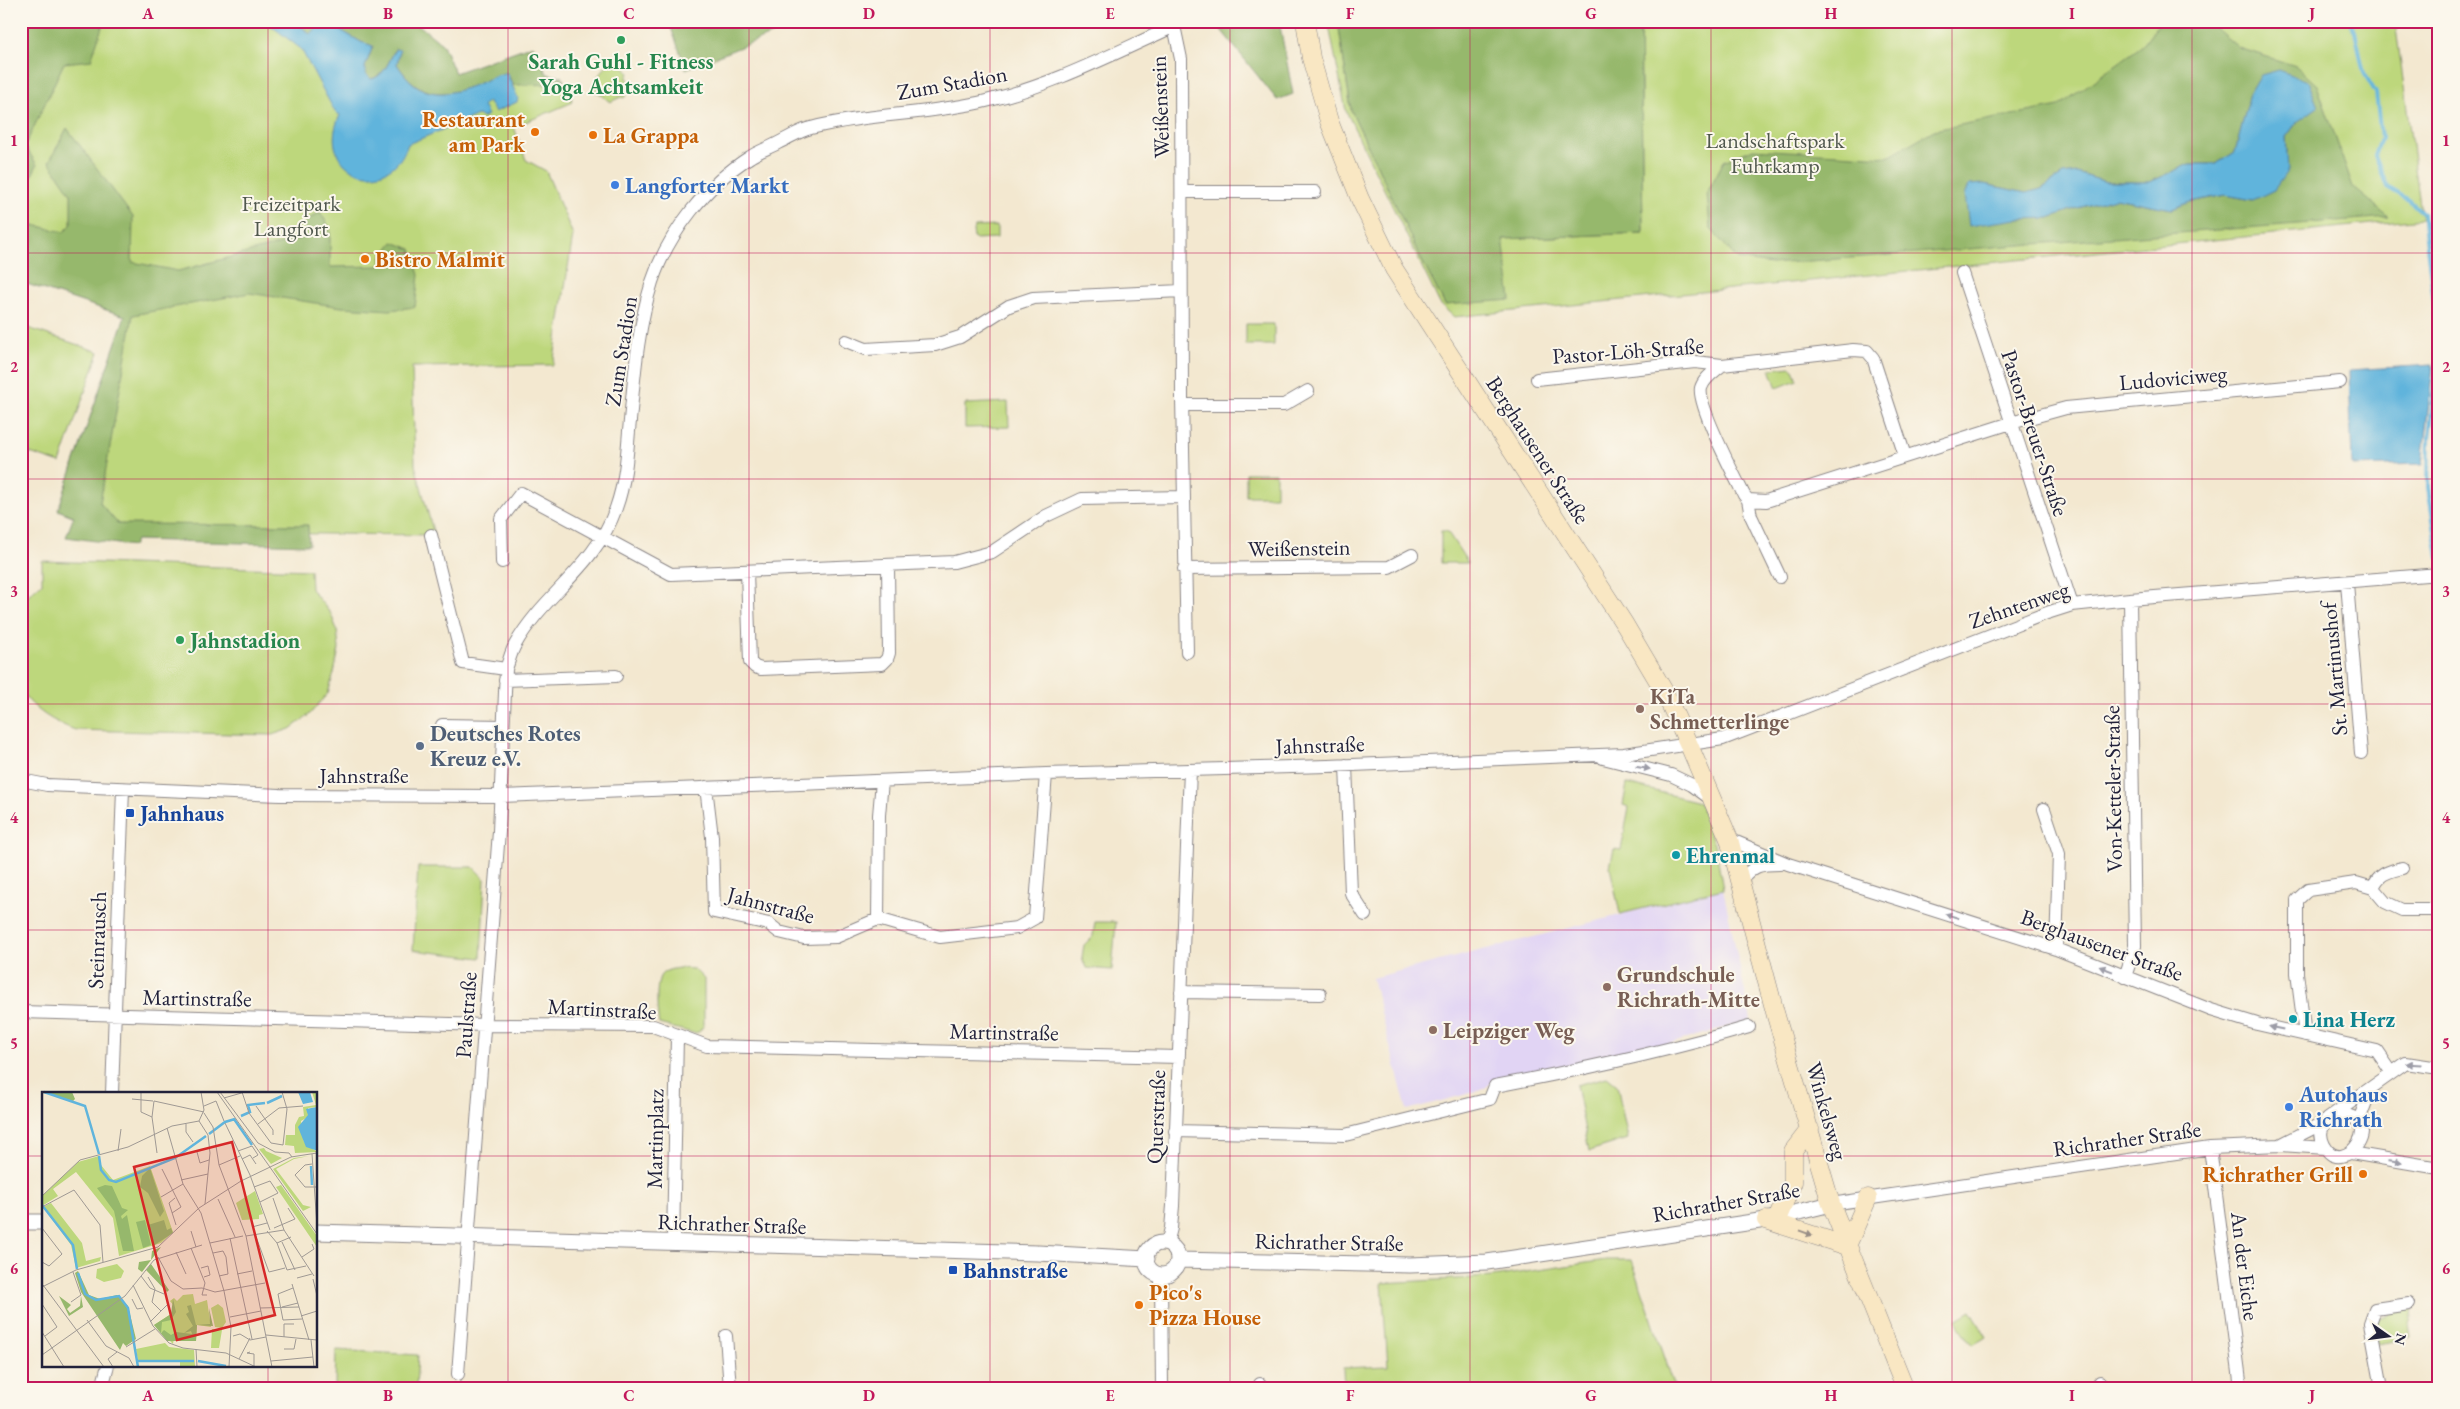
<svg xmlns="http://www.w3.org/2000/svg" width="2460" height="1409" viewBox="0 0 2460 1409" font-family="'EB Garamond',serif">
<rect width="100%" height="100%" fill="#fbf7ec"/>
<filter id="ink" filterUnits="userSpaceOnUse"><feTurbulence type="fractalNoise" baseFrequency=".02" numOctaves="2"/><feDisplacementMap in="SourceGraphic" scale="10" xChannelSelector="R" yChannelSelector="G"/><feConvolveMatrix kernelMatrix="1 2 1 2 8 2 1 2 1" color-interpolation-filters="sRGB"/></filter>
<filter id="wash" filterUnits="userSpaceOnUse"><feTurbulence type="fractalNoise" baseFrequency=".0096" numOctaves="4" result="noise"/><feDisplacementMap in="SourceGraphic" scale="20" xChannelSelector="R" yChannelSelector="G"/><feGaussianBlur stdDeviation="1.12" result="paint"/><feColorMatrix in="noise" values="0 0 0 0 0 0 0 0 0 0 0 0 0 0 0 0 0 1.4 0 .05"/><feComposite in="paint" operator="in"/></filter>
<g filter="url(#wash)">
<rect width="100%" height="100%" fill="#f3e8d0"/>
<path fill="#e1d4f4" d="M1723,889L1751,1020L1655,1048L1494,1081L1482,1090L1407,1110L1372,978Z
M478,1381L548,1386L549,1388H479Z"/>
<path fill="#bdd77c" stroke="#707c5c" d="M21,21H385L443,45L455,73L533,45L547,74L562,77L573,102L514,127L526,160L546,171L573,235L553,365L412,367L415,465L434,535L110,532L58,510L125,316L21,282Z
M1328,21H1338L1351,110L1420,257L1445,305L1503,239L1643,233L1640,21H2395L2422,219L1454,317L1440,304L1346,111Z
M609,63L623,65L629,73L627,77L630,84L625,91L627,94L624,98L621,97L610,102L599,93L595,92C591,81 602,72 609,63Z
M997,226V238L974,239L973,230L975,227Z
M1246,324H1274V345H1246Z
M28,328L99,352L60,463L21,450V348Z
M1792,367L1797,380L1777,388L1770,369Z
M1008,402L1009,427L965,428V404Z
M1246,473H1276V496H1246Z
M1441,531H1447L1468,563H1441Z
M42,561L310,570L311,589L331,614L337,630L339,649L334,673L328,693L309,715L290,729L272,735L75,730C52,721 35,711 21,691V608L27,596L42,583Z
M1627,784L1699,802L1716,850L1723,889L1620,914L1610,867L1614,849L1621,850L1629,807L1623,805Z
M418,867H473L485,879L481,958L413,950Z
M1095,922H1116L1112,970L1086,968L1082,957L1084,945L1093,936Z
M679,968L694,969L704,979V1025L699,1032L693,1033L659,1024C657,1014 655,983 661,975C665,970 673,969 679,968Z
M1607,1077L1617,1085L1628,1139L1589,1151L1576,1085Z
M1606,1260H1632L1675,1388H1344L1343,1368L1388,1366L1382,1283L1492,1277Z
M2412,1307L2410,1324L2412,1337L2378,1344L2376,1320L2390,1315V1311Z
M1971,1311L1986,1336L1972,1345L1956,1320Z
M336,1350L418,1355L416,1388H335Z"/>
<path fill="#96b86c" stroke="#5c6d54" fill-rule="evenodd" d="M21,21H104L91,60L64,63L25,146L37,165L21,197Z
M298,21H414L443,45L455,73L533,45L547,74L562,77L565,84L513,85L507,73H504C463,90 428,112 397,64L400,51L395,49C390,60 384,76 371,79L366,74L365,67L373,46L361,42L325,21L310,35L298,24Z
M677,21H805L686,69L670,25Z
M1214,21H1279L1293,94L1277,100Z
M1338,21H1640L1643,233L1503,239L1511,300L1445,305L1420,257L1351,110Z
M2161,21H2207L2239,48L2296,66L2317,85L2353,187L2389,217L1771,264L1737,259L1710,228L1707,193L1724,161L1753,149L1887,157L1934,130L2059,106L2143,45ZM2250,95L2297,122L2286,137L2287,152L2253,200L2225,195L2190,202L2172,209L2115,198L2074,209L2049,218L2017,219L1984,184L2026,193L2041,189L2063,175L2077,173L2106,182H2150L2190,164H2216L2235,152Z
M67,128L133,217L132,262L178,271L307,237L304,222L320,212L330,228V267L380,266L382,256L393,242L411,249L419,275L415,307L390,310L342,307L249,293L133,315L100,503L118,524L308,525L309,545L136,540L133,546L66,537L74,516L58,510L125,316L21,282V198L25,223L64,232L71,225V194L49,162Z"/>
<path fill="#60b4dc" stroke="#416b8c" d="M265,21H298V24L310,34L325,21L361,42L373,46L365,67L366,74L371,79C384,77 390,60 395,49L400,50L397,64C421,102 446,97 482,82C490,79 499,73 507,73L518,98L517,102L495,112L488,101L483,106L488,115L482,118L478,115L408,144C388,202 313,171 340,115L335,112L301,49Z
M2279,70L2308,81L2318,107L2297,122L2286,137L2288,170L2274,190L2253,200L2225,195L2190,202L2172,209L2115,198L2074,209L2049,218L2017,219L1969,226L1965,195L1969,185L1984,184L2026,193L2041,189L2063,175L2077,173L2106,182H2150L2190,164H2216L2235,152L2250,94L2261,75Z
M2433,365L2422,464L2352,466L2349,370Z"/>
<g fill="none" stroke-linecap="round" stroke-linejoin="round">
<path stroke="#60b4dc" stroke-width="4" d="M2349,21L2355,31L2364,73L2376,93L2381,138L2375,155L2387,187L2409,200L2423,213L2438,335V357L2429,437L2428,487L2439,558"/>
</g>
</g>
<g filter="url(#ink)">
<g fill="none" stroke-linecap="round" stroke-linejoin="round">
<g stroke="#8a8586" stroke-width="14">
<path id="minor" d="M1173,21L1181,59L1182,398L1187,652
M1182,192H1315
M1962,273L2072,605
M846,341L866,349L935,345L960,337L1009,306L1033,298L1181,291
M1722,365C1714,372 1704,378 1701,388C1697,404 1735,477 1744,495L1748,500L1766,501L2011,423L2066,408L2340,382
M1537,379L1695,362L1722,365L1853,350L1867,351L1873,358L1905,456
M1182,405H1284L1308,391
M1748,500L1751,516L1780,577
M431,535L463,663L506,669
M502,562L501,519L521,493L671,574L954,562L992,552L1046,516L1082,499L1183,497
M1184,569L1389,567L1412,555
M747,571L750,662L755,667L761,669L882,664L887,659L889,653L888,565
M2347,583L2361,753
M505,680L616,676
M442,725L503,726
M1603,758L1671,775L1692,785L1711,799
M1346,765L1351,893L1365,915
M21,780L47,785L280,795L501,796L1046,774L1328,766L1624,754L1723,739L2047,613L2072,605L2130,599L2439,574
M706,787L712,837L714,912L769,924L779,932L804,938L836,937L878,919L940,937L1017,928L1035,918L1046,774
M2044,809L2059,854L2056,949
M1729,839L1788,864L2056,949L2211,1010L2257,1024L2377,1051L2392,1073
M1740,881C1755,865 1758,864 1780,864
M2373,888C2379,873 2388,872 2402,868
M878,919L879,815L882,781
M2125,977L2135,946L2130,599
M1181,992L1320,994
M21,1012L486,1025L653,1026L707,1046L1179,1057
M2305,1035L2297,973V900L2308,890L2356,883L2373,888L2385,902L2402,910H2432L2439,908
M112,1093L123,789
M2337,1114C2391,1115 2343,1182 2324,1145C2319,1135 2321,1128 2327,1119L2406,1063L2439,1068
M2358,1123L2370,1091
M1175,1131L1345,1135L1490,1099L1495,1086C1580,1070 1665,1052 1749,1027
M2280,1145L2325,1122
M2210,1148L2241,1388
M2351,1153L2439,1168
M1831,1204L2210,1148L2280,1145L2326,1148
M673,1243L677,1036
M1167,1244L1171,1228L1173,1206L1190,770
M1161,1275L1162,1388
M726,1336L730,1388
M458,1374L499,831L506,669C509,661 511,652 515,645C544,593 595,568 616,508C625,483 627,457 629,431C634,381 637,330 652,282C668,233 707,184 750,157C759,151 769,148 778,143C789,138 800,130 811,128C869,113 929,115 986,101C1052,86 1114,53 1175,26
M2100,1382V1388
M102,1388L108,1365
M1260,1388V1384
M2382,1388L2370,1323L2375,1309L2409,1304"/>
</g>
<g stroke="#8a8586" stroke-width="17">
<path id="tertiary" d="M21,1222H44
M316,1232L1038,1253L1147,1259
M1146 1259a16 16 0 1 1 32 0a16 16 0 1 1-32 0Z
M1178,1260L1410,1265L1487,1262L1766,1220L1831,1204"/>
</g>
<g stroke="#8a8586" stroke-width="19">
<path id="secondary" d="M1305,21L1311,58L1329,121L1360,199L1394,269L1625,625L1664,691L1689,745L1729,839L1776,1016L1831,1204L1905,1388
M1778,1217L1793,1182V1151L1810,1129
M1766,1220L1847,1246
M1847,1246L1868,1198"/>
</g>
<use href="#minor" stroke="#fff" stroke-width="12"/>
<use href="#tertiary" stroke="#fff" stroke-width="15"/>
<use href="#secondary" stroke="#f9e7c3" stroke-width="18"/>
</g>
<defs><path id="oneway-solid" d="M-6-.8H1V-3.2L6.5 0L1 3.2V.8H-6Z" transform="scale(1.25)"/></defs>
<g fill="#9c9ca7">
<use href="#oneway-solid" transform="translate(1643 768) rotate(9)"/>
<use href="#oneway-solid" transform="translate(1952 916) rotate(-162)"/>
<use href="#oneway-solid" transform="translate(2106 969) rotate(-159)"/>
<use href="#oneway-solid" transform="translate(2276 1028) rotate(-168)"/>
<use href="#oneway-solid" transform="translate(2414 1064) rotate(-176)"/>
<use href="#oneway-solid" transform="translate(2395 1161) rotate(8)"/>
</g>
<use fill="#988e86" href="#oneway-solid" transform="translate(1806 1233) rotate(20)"/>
</g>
<path fill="none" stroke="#c2185b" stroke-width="1" stroke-opacity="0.55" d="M268,21V1093M508,21V1388M749,21V1388M990,21V1388M1230,21V1388M1470,21V1388M1711,21V1388M1952,21V1388M2192,21V1388M21,253H2439M21,479H2439M21,704H2439M21,930H2439M21,1156H44M316,1156H2439M268,1365V1388"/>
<g fill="#2e9e5b" stroke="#fbf7ec" stroke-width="2">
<circle cx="621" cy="40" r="5"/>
<circle cx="180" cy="640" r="5"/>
</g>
<g fill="#e8710a" stroke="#fbf7ec" stroke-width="2">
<circle cx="535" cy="132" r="5"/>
<circle cx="593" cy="135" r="5"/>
<circle cx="365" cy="259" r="5"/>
<circle cx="2363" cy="1174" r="5"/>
<circle cx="1139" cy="1305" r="5"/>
</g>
<g fill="#3f7fe0" stroke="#fbf7ec" stroke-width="2">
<circle cx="615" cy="185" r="5"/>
<circle cx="2289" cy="1107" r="5"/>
</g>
<g fill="#8d6e63" stroke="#fbf7ec" stroke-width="2">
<circle cx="1640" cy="709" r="5"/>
<circle cx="1607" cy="987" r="5"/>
<circle cx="1433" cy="1030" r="5"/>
</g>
<circle fill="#5c6f8a" stroke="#fbf7ec" stroke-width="2" cx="420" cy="746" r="5"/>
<g fill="#1a4fb4" stroke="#fbf7ec" stroke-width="2">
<rect x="125" y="808" width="10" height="10" rx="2.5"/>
<rect x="948" y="1265" width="10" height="10" rx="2.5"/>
</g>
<g fill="#0f9aa8" stroke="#fbf7ec" stroke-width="2">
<circle cx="1676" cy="855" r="5"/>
<circle cx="2293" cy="1019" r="5"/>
</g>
<g text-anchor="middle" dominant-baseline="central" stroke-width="4" stroke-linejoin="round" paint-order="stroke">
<g font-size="22" font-weight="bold" fill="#27864d" stroke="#fbf7ec">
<text x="621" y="61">Sarah Guhl - Fitness<tspan x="621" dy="25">Yoga Achtsamkeit</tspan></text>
<text x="190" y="640" text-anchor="start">Jahnstadion</text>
</g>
<g font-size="22" fill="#22223b" stroke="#fbf7ec">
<text transform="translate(952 83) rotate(-10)">Zum Stadion</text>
<text transform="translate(1160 107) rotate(-92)">Weißenstein</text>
<text transform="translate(621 351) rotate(-81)">Zum Stadion</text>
<text transform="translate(1628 351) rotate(-4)">Pastor-Löh-Straße</text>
<text transform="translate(2173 378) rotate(-5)">Ludoviciweg</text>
<text transform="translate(2035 433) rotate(72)">Pastor-Breuer-Straße</text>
<text transform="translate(1538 450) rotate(57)">Berghausener Straße</text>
<text transform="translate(1299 548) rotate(-1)">Weißenstein</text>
<text transform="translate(2019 605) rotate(-19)">Zehntenweg</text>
<text transform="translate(2334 669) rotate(-95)">St. Martinushof</text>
<text transform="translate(1320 745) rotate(-2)">Jahnstraße</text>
<text x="364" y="775">Jahnstraße</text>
<text transform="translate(2113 789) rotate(-91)">Von-Ketteler-Straße</text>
<text transform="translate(771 905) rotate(15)">Jahnstraße</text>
<text transform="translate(97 940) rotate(-88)">Steinrausch</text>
<text transform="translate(2102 945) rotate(20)">Berghausener Straße</text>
<text transform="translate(197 998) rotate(1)">Martinstraße</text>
<text transform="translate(602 1009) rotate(3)">Martinstraße</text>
<text transform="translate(466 1015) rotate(-86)">Paulstraße</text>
<text transform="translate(1004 1032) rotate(1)">Martinstraße</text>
<text transform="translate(1827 1111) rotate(74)">Winkelsweg</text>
<text transform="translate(1156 1117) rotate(-88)">Querstraße</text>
<text transform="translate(655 1139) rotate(-89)">Martinplatz</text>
<text transform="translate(2127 1139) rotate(-8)">Richrather Straße</text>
<text transform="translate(1726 1202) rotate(-10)">Richrather Straße</text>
<text transform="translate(732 1224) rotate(2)">Richrather Straße</text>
<text transform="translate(1329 1242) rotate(1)">Richrather Straße</text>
<text transform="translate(2245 1266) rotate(83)">An der Eiche</text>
</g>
<g font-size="22" font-weight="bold" fill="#c56008" stroke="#fbf7ec" text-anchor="start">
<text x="525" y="119" text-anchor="end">Restaurant<tspan x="525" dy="25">am Park</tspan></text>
<text x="603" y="135">La Grappa</text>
<text x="375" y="259">Bistro Malmit</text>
<text x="2353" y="1174" text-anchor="end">Richrather Grill</text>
<text x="1149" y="1292">Pico's<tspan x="1149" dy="25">Pizza House</tspan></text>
</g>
<g font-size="22" fill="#50584e" stroke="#fbf7ec">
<text x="1775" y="140">Landschaftspark<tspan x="1775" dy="25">Fuhrkamp</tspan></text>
<text x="291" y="203">Freizeitpark<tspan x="291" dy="25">Langfort</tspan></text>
</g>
<g font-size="22" font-weight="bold" fill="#366cbe" stroke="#fbf7ec" text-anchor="start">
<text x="625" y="185">Langforter Markt</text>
<text x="2299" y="1094">Autohaus<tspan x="2299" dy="25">Richrath</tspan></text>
</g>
<g font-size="22" font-weight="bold" fill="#785e54" stroke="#fbf7ec" text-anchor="start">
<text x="1650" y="696">KiTa<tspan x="1650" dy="25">Schmetterlinge</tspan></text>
<text x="1617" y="974">Grundschule<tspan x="1617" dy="25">Richrath-Mitte</tspan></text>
<text x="1443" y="1030">Leipziger Weg</text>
</g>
<g font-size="22" font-weight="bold" fill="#4e5e75" stroke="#fbf7ec" text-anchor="start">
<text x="430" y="733">Deutsches Rotes<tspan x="430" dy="25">Kreuz e.V.</tspan></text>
</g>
<g font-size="22" font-weight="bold" fill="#164399" stroke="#fbf7ec" text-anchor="start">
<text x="140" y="813">Jahnhaus</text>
<text x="963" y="1270">Bahnstraße</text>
</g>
<g font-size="22" font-weight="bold" fill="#0d838f" stroke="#fbf7ec" text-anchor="start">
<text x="1686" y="855">Ehrenmal</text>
<text x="2303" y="1019">Lina Herz</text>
</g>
</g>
<g transform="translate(42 1092)">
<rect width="275" height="275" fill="#f3e8d0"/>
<path d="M270,0H275V15L266,16V25L259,29L262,50L275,60L253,61L252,54L243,53L244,43H253V33L257,25L262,24L261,15L274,13ZM222,56L224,59L240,66L229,72L217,57ZM57,64L59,73L71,88L108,74L131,140L119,151L77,164L71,126L34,80L11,97L16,104L0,114V104L36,70ZM267,64L252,67L234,77L261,113L269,115L261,119L231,77L252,66ZM239,93L275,144V155L234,95ZM213,99L221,122L217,123V127L200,128L194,111ZM9,111L40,151L44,169L59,165L58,169L34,176L29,153L1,115ZM75,172L82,179L79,186L62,190L54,186L55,177ZM151,202L153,212L165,208L169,235L155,233L154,249L132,246L131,252L112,233L129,222L132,214L128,209L132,206L135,209L141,203ZM176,212L181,216L184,230L180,236L173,235L169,216ZM170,237L180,238L177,256H169ZM123,251L127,255L152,258L153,274L138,275V268L96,269L94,257Z" fill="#bdd77c"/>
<path d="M2,0H30L33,7L31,9ZM108,76L122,119L118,125L106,101L98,95L100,84ZM63,93L70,94L80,116L86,118L79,124L80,127L85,123L92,159H81L72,119L55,96ZM103,128L109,153L101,156L94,130ZM122,128L125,138L129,136L131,141L111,154L106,133ZM119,155L100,180L96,177L97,170L109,168L110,159ZM109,172L127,198L125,200L104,178ZM36,179L47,203L58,207L75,203L86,214L94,247L84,254L81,251L78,258L39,200L33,181ZM17,204L29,213L25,217L28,221L38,214L39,204L41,215L27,224ZM131,207L134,220L129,228L120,230L119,241L122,238L129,243L134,240L150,242L149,239L142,241L151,234L144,222L147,220L145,214L149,213L154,233L168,232L167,216L171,234L155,233L154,249H125L112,233L129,222Z" fill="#96b86c"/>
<path d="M268,0L271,10L261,12L256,0ZM275,15V58H273L264,55L256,35L266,23L264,17Z" fill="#60b4dc"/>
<path fill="none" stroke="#60b4dc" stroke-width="2.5" d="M2,0L43,14L57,62M225,11L240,4M199,24L208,20L206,13L223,11M192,27L210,53M167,42L183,30L193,27M57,64L59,78L67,88L74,90L133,66L164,44M269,74L270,93M0,113L31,153L35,177M36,181L43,202L54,208L77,204L86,216L96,275M94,269H152M156,269L184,274"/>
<path fill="none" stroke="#9f9994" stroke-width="1" d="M99,0V20L110,25M159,0L162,18L157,29L166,43L168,61M175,0L275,142M178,0L216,51L233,60L247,61L250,65M200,0L207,21L229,51L241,53L245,17L240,0M182,6L203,0M90,7L111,9M112,9L110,25L115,61M112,9L162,20M162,14L174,9L182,29M214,14L223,27M162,21L171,35L177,73L204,144L230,275M223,27L231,38V43M183,31L208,83L228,138M144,32V40L151,50M216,32L237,16L261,14M125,36L141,92L159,121L182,199L189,235L187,275M76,59L79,37M196,59L210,54L216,63L211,66M155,60L158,71L167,68M270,62L275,134M200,67L208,63L214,72M270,72L263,73L253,83L263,95H275M177,73L198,64M120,77L139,115L130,121M139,88L166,82M212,95L228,89L236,101L218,110M0,104L38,68L86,55L130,34L157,29M119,105L141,92M133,106L127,111L134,133M231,106L242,138M176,107L193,145M163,112L168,61M0,115L32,98L58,133L61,170M210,135L225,131M0,136L20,162L7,174L0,170M232,136L253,127L246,116M149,139L154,155M225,139L235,151L245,178L264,174M213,142L227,180L243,176M204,144L242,138L272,184M188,146L210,247M240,150L253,178M168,151L201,144M235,151L249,145M149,156L163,191L160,203H165M134,160L144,182M171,161L181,159L184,165L186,182L177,184M116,165L129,189L141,197L160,196L173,200L223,191M260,165L272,157L270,152M159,176L166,174L168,183L162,185M195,182L210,179M99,184L108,196L122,202M106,185L113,197L110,210L119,219M255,186L270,182M271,187L275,204M250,192L267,248M1,193L62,275M91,193L111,234L127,251L141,256L184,261L214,275M0,195L34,178L116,155L157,116L199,89L249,65L275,61M251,196L236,202L241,228L260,227M90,207L95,217L101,216M29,210L39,203L31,180M0,212L15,235L3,244M240,215L256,211M218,216L257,215M259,224L275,219M188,225L219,219M45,228L64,254L87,266L92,275M108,230L125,213M0,240L22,275M224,243L275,248M191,244L198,242L208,248L224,245M242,245V232H252M269,248L272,275M84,255L113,237M154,257L155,275M242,257H252L254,247M208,260L205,261L212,262V274M0,263L83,204L112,168L160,153M197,267L208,246M229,269L271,265M71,275L66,267L75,260"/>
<path fill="#d62828" fill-opacity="0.15" stroke="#d62828" stroke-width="2.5" d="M190,50L233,223L135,248L92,75Z"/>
<rect width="275" height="275" fill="none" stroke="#22223b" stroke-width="2.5"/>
</g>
<rect width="2460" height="1409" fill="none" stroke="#fbf7ec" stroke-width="55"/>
<g transform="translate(2388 1336) rotate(104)" stroke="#fbf7ec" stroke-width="4" paint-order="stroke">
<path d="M0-4L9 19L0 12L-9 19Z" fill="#22223b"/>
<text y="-8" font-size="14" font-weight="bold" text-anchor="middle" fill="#22223b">N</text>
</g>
<rect x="28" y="28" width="2404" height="1354" fill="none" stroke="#c2185b" stroke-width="2"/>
<g font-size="16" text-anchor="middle" font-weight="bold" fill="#c2185b">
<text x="148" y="19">A</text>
<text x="388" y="19">B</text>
<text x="629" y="19">C</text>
<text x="869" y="19">D</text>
<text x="1110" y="19">E</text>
<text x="1350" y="19">F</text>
<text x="1591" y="19">G</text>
<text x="1831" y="19">H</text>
<text x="2072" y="19">I</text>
<text x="2312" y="19">J</text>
<text x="14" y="146">1</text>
<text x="2446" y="146">1</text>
<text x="14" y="372">2</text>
<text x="2446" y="372">2</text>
<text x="14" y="597">3</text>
<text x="2446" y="597">3</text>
<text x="14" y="823">4</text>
<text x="2446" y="823">4</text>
<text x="14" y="1049">5</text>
<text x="2446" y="1049">5</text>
<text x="14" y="1274">6</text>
<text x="2446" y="1274">6</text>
<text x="148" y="1401">A</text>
<text x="388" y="1401">B</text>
<text x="629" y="1401">C</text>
<text x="869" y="1401">D</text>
<text x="1110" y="1401">E</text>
<text x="1350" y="1401">F</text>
<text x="1591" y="1401">G</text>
<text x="1831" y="1401">H</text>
<text x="2072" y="1401">I</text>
<text x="2312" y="1401">J</text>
</g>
</svg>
